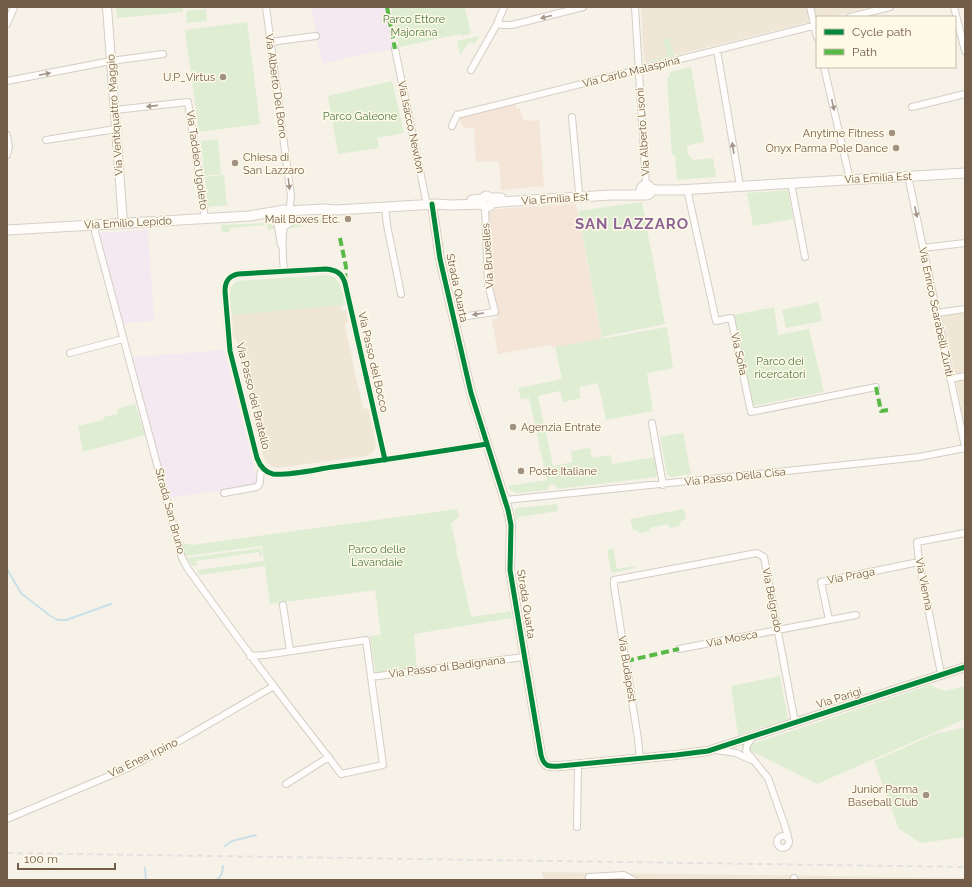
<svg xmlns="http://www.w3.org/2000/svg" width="972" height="887" viewBox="0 0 972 887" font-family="Raleway,sans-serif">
<rect width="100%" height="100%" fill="#f6f2e8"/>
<path fill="#efe6d5" d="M641,7H806L809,22L644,63Z
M814,7H870L830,17H817V19Z
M341,305V310H346L348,321L345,326L363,409L368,408L376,445L375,449L372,453L367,456L277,468L270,466L264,459L254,423L258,418L237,341L233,337L232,315Z
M965,311V373L955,375L942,315Z
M965,379V426L956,381Z
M542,872L965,878V880H544Z"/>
<path fill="#f4e5d8" d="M515,103L517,109L520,108L523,120L531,121L539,119L544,186L501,190L499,161L476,162L474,128H464L458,117Z
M576,204L602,339L552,348L551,345L498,354L492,320L498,318L489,284L488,239L493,237L487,224V213L497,209Z"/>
<path fill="#f4e8f1" d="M311,7H386L395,49L353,56L322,64Z
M148,230L154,321L123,323L99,233Z
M224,350L258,482L256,485L252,486L169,498L132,357Z"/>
<path fill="#dfedd3" d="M116,7H182L183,12L117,18Z
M391,7H465L471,34L463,36L460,34L399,47Z
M206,9L207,21L187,23L186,11Z
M247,22L260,124L199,132L185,30Z
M480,36L474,44L470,41L460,55L457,41Z
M669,37L674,56L650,62V60L667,56L663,39Z
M691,67L704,142L689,145L687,146C687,153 688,156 694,160L713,158L716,177L677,180L675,155H672L667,79L670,76V72Z
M392,81L404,133L377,138L379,148L338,154L328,96Z
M218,139L221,174L204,176L201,141Z
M224,175L227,205L208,207L205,177Z
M788,190L793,219L753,226L747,193Z
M642,202L665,324L602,337L578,211Z
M333,218L335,223L334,224L317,223L316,222L300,223L302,226L287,229L290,224L295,221Z
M267,223L274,226L275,229L267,230L268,226L266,225L231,228L229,232H222L221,225Z
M326,275C342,276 342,293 345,305L232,315C231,304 226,287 237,281Z
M818,302L822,321L786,328L782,310Z
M774,307L778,335L809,329L824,392L752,406L734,315Z
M667,327L673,368L647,373L653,411L606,420L598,383L579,387L581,398L563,402L560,391L538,396L553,466L573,462L571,451L590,448L592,458L611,455L612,464L655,457L658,473L656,477L558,489L554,484L550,485L547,490L516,493L510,490L508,486L547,480L529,398L521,399L518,388L562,379L555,347Z
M135,404L145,435L83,452L78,426L104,420V417L118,414L117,409Z
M683,433L691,474L671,477L667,474L660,437Z
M557,504L558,511L519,517L516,521L514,511L517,508Z
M457,509L459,516L451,524L457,549L456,550L457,557H458L471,617L511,611L512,618L414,634L417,669L376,675L370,636L381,635L375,590L270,604L265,566L199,575L197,570L264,561L262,546L186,556L180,538L184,543L192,545Z
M684,509L686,519L681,521L679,526L669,528L668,524L650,528V531L639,533L638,531L633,530L630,519Z
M261,548L262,556L260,557L259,552L196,561L197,565L193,566L187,558Z
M613,548L617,569L635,566V568L613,573L611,571L607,550Z
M780,676L788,719L738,735L731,686Z
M930,685L945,691L965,686V719L817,784L743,747Z
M965,727V837L921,843L899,829L874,761L935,734Z"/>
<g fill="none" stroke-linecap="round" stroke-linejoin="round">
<path stroke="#cae0e6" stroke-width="2" d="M7,569L21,593L49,615L58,620H66L111,604
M225,846L232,841L256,835
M145,868L146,880
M217,880C222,876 223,872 223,866"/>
<g stroke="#d4cec5" stroke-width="8">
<path id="minor" d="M266,7L291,196L290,206L287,211
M635,7L646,186
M810,7L817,37
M954,7L965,51
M850,17L890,7
M7,24L14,7
M497,24L503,25H512L583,7
M270,42L316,36
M395,49L427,205
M717,50L740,186
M824,67L850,180
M471,70L497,24L504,7
M7,81L111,61L163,54
M912,107L965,94
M115,110L188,102L205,219
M572,117L579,193
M452,126L457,115L817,25
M7,135L9,147L7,155
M46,140L116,129
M908,176L965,447
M791,183L805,257
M687,189L716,321L731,318L751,412L876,387
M385,207L387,225L401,294
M277,221L281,245
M95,225V232L182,558L188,569C216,608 244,647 273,685C295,715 319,744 341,774L383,765L366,640L265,655L250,656
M923,248L965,243
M284,271C283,261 281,232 285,223
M937,313L965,309
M453,318L495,312L488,284L485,206
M70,353L123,339
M950,379L965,376
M652,423L663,485
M385,460L345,283C342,273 336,270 326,269L238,274C229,276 225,281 225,291L230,351L257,458C260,466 264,472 273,474C287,476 318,469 333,467C385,460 436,452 487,444
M224,493L257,487C263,482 258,475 262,469
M505,500L873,462L919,457L965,448
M283,605L290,651
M829,620L821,582L919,562
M679,649L856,615
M941,674L919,562L917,542L965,533
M371,677L524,657
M753,737L747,745L746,751L768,778L785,826L789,841
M716,750L736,753L751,760
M640,759L638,739L614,586V580L757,553L764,557L795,723
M286,784L329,757
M7,819L128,768L181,740L274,686
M577,827L578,765
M777 842a6 6 0 1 1 12 0a6 6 0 1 1-12 0Z
M794,878V880
M589,880V877L624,875L633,880"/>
</g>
<g stroke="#d4cec5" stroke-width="10">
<path id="tertiary" d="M107,7L123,223
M432,204L440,259L471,393L508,510L511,525L510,570L541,755C544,767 549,767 560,766L676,755L708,751L965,667"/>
</g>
<g stroke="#d6cfc6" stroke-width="11">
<path id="secondary" d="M641 190a5 5 0 1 1 10 0a5 5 0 1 1-10 0Z
M650,188L656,190H678L965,173
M472,200L482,199L486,196L491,198H501
M276 217a7 7 0 1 1 14 0a7 7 0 1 1-14 0Z
M287,211L323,209L336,210L436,204L451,205L482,204L486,207L490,206L492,203L501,202L611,195H643
M7,230L249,216L279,211"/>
</g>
<use href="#minor" stroke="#fefdfc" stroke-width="6"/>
<use href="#tertiary" stroke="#fefdfc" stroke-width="8"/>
<use href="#secondary" stroke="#fefdfc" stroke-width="9"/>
<path stroke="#e4e1e3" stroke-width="2" stroke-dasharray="6 4" stroke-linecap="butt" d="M7,853L965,867"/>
<path stroke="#58b947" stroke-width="4" stroke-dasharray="8 4" stroke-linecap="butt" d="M387,7L395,49
M340,238L346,267L345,281
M876,387L881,411L888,410
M626,661L679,649"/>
<g stroke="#fff9e8" stroke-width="8">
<path id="cycleway" d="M432,204L440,259L471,393L508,510L511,525L510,570L541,755C544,767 549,767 560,766L676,755L708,751L965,667
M385,460L345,283C342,273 336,270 326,269L238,274C229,276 225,281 225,291L230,351L257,458C260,466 264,472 273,474C287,476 318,469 333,467C385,460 436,452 487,444"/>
</g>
<use href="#cycleway" stroke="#00873e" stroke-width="5"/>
</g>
<defs><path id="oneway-solid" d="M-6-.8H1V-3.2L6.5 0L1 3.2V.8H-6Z"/></defs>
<g fill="#a49588">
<use href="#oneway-solid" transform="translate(546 17) rotate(166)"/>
<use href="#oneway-solid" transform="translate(45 74) rotate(-11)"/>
<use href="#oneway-solid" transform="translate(833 105) rotate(77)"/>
<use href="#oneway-solid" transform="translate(152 106) rotate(174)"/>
<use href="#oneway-solid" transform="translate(733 148) rotate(-99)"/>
<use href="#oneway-solid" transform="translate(289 184) rotate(83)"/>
<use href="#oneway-solid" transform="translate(916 212) rotate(78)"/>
<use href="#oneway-solid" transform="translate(478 314) rotate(171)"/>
</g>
<g fill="#a19181" stroke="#fff9e8" stroke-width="1.5">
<circle cx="223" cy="77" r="4"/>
<circle cx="892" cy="133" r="4"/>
<circle cx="896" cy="148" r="4"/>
<circle cx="235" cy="163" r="4"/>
<circle cx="348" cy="219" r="4"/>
<circle cx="513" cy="427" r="4"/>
<circle cx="521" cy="471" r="4"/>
<circle cx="926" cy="795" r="4"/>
</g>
<g text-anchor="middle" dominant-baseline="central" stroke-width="3" stroke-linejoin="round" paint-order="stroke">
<g font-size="11" fill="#4e7e44" stroke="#fff9e8">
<text x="414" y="19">Parco Ettore<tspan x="414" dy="13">Majorana</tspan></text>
<text x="360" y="116">Parco Galeone</text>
<text x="780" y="361">Parco dei<tspan x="780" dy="13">ricercatori</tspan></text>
<text x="377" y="549">Parco delle<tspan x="377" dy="13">Lavandaie</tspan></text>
</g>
<g font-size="11" fill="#735d49" stroke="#fff9e8">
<text transform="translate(631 72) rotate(-14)">Via Carlo Malaspina</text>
<text transform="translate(276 86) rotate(82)">Via Alberto Del Bono</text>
<text transform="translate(115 115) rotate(-94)">Via Ventiquattro Maggio</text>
<text transform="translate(411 127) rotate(78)">Via Isacco Newton</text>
<text transform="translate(643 132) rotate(-94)">Via Alberto Lisoni</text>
<text transform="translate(197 160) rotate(82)">Via Taddeo Ugoleto</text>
<text transform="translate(878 178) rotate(-3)">Via Emilia Est</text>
<text transform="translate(555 199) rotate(-4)">Via Emilia Est</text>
<text transform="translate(128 223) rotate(-3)">Via Emilio Lepido</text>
<text transform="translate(488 256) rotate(-94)">Via Bruxelles</text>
<text transform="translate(457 288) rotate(78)">Strada Quarta</text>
<text transform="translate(936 312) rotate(78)">Via Enrico Scarabelli Zunti</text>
<text transform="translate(739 354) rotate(78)">Via Sofia</text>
<text transform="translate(373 362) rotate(77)">Via Passo del Bocco</text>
<text transform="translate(253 396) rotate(76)">Via Passo del Bratello</text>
<text transform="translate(735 477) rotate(-6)">Via Passo Della Cisa</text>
<text transform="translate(170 511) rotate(75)">Strada San Bruno</text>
<text transform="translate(851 576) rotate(-11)">Via Praga</text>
<text transform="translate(924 584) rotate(79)">Via Vienna</text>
<text transform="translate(772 600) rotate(79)">Via Belgrado</text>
<text transform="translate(526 604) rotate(81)">Strada Quarta</text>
<text transform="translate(732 639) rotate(-11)">Via Mosca</text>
<text transform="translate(447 667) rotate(-7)">Via Passo di Badignana</text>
<text transform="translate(627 669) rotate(81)">Via Budapest</text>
<text transform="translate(839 698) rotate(-18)">Via Parigi</text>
<text transform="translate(143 758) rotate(-26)">Via Enea Irpino</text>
</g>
<g font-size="11" fill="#735d49" stroke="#fff9e8" text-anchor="end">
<text x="215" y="77">U.P_Virtus</text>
<text x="884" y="133">Anytime Fitness</text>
<text x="888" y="148">Onyx Parma Pole Dance</text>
<text x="243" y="157" text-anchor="start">Chiesa di<tspan x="243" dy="13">San Lazzaro</tspan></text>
<text x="340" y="219">Mail Boxes Etc.</text>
<text x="521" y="427" text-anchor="start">Agenzia Entrate</text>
<text x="529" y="471" text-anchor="start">Poste Italiane</text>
<text x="918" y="789">Junior Parma<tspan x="918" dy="13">Baseball Club</tspan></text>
</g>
<g font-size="15" font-weight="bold" letter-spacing="1" fill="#8c6496" stroke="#fff9e8">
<text x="632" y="224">SAN LAZZARO</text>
</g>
</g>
<rect width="972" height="887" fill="none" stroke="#735d49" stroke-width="16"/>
<rect x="816" y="16" width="140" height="52" fill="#fff9e8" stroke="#c7bba8"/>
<rect x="824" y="29" width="20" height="6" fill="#00873e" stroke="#c7bba8"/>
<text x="852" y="36" font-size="12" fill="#735d49">Cycle path</text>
<rect x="824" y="49" width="20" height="6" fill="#58b947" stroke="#c7bba8"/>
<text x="852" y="56" font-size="12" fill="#735d49">Path</text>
<path d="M18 863v6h97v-6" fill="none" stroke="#735d49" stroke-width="2"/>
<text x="24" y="863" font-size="12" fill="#735d49" stroke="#fff9e8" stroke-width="3" paint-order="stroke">100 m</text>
</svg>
